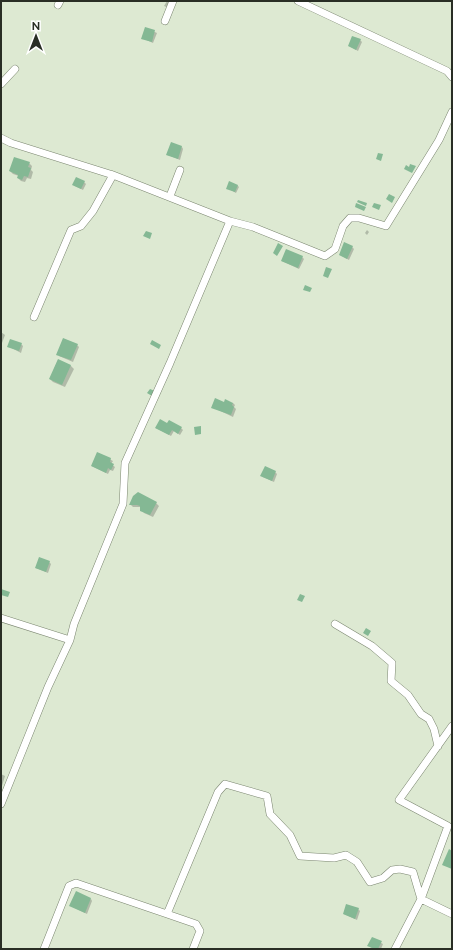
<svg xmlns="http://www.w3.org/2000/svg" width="453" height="950" viewBox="0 0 453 950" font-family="Raleway,sans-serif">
<rect width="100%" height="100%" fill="#dde9d2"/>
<path fill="#0003" d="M167,1H172L169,8L164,6Z
M146,28L157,33L153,43L142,38Z
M360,40L362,42L358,51L349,46Z
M182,147L183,149L180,160L168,155Z
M29,163L32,166L31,170L33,172L31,179L27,178L25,182L21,181L18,178L19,176L13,174L10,171Z
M84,182L86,184L83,190L75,186Z
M237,185L239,187L236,193L227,188Z
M367,230L369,232L367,235L365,233Z
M352,247L354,249L349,260L340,255Z
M302,257L304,259L299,269L282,261Z
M1,332L5,335L2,343H1Z
M21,344L23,346L21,353L8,346Z
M77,345L79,347L73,362L59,356Z
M58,360L71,366L74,369L65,387L53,382L50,379Z
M225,403H233L235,405L234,407L236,409L233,417L212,407Z
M168,424L181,428L183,430L180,435L174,431L171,436L156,428Z
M98,453L113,461L111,464L115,467L113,471L110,470L108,474L92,466Z
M275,472L277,474L274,482L263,477Z
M156,503L159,506L153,517L144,513L140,507H133L130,504Z
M49,562L51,564L48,573L36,568Z
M1,774L5,776L2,786L1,785Z
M91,899L92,901L87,914L71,906Z
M358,909L360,911L357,920L344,914Z
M372,938L383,944L381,949H374L370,947Z"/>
<path fill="#84b894" d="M145,27L155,30L152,42L141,39Z
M352,36L361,39L356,50L348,46Z
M171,142L182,146L178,159L166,155Z
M378,153L383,154L381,161L376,159Z
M14,157L30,162L28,167L31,168L28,177L24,176L22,180L17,178L18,175L9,171Z
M410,164L416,166L412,173L404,169L406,165L409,167Z
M76,177L85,181L81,189L72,185Z
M229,181L238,185L235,192L226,189Z
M389,194L395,197L392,203L386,199Z
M358,200L367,203L366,206L357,202Z
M356,203L366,207L364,211L355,207Z
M374,203L381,205L379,210L372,207Z
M146,231L152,233L150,239L143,236Z
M344,242L353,246L347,259L339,255Z
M278,243L283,246L277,256L273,253Z
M286,249L303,256L298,268L281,261Z
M326,267L332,269L328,278L323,276Z
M305,285L312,288L310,292L303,290Z
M63,338L78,344L71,360L56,355Z
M10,339L22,343L19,351L7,347Z
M152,340L161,345L159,349L150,344Z
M58,359L71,365L62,385L49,379Z
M150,389L155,391L152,396L147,393Z
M215,398L224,402L225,399L233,403L232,405L234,407L231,415L211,408Z
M160,419L167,423L169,420L182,427L178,434L172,430L169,435L155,428Z
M201,426V434L195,435L194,427Z
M97,452L111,458L110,462L114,464L111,470L108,468L106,473L91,466Z
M265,466L276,471L272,481L260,476Z
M138,492L157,502L150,515L140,511V506L137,505H129L133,496Z
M39,557L50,561L46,572L35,568Z
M1,589L10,592L8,597L1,595Z
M300,594L305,596L302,602L297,600Z
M366,628L371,631L368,636L363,633Z
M449,849L452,851V869L442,865Z
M76,891L91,898L85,913L69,906Z
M346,904L359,908L355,919L343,914Z
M372,937L382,941L378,949H375L367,946Z"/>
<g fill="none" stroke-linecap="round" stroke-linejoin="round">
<g stroke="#7b8670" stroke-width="8">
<path id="minor" d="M298,1L447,71L452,77
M58,5L60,1
M165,21L173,1
M1,84L15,69
M1,138L11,143L113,175L230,221L253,227L325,256L335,249L343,226L350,218H359L386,226L439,140L452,112
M170,196L180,170
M34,317L71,230L81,226L93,211L113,175
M1,618L70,640
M335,624L372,646L392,663L391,681L408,695L421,714L429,719L434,729L438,746
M1,804L48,687L70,640L74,624L123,504L125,463L170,363L230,221
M44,949L69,886L76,883L167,914
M193,949L200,931L196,924L167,914L218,792L225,784L267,796L270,814L290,835L300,856L334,858L346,855L357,862L370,882L383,878L392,870L400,869L413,872L421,899L452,914
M395,949L421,899L448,826L399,800L452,726"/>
</g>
<use href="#minor" stroke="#fff" stroke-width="7"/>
</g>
<rect width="453" height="950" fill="none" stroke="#292e25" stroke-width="4"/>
<g transform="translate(36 36)" stroke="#ffffff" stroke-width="3" paint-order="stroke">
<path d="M0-3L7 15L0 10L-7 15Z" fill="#292e25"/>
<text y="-6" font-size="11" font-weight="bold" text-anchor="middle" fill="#292e25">N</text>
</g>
</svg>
